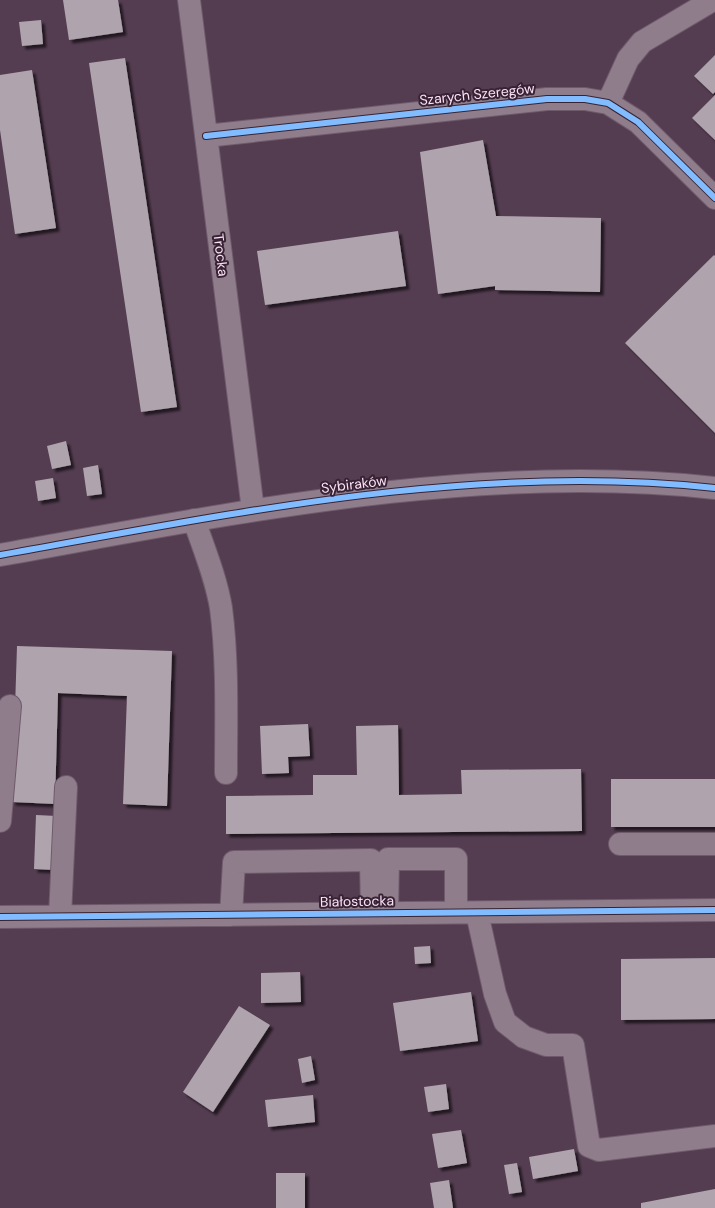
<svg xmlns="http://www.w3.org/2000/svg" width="715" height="1208" viewBox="0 0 715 1208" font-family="'DM Sans',sans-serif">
<defs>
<filter id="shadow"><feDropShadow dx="3.5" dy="3.5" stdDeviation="1" flood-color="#0009"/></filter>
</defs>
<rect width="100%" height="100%" fill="#543c51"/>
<path fill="#afa4ae" filter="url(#shadow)" d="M63,0H118L123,32L69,40Z
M41,20L43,44L22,46L19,22Z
M715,55V92L713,94L694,76Z
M125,58L177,407L141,412L89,63Z
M32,70L56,228L15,234L0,130V75Z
M715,95V140L692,118Z
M483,140L496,216L601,218L600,292L495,290V286L438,294L420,152Z
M398,231L406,286L265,305L257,251Z
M714,255L715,256V433L625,343Z
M66,441L71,465L52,469L47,446Z
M98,465L102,494L87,496L83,468Z
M53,478L56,498L38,501L35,481Z
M17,646L172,651L167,806L123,804L127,696L58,693L55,804L12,802Z
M308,724L310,756L288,757L289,773L262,774L260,726Z
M398,725L399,795L462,794L461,770L581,769L582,831L226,834V796L313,795V775H357L356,726Z
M611,779H715V827H611Z
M36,815L57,816L55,870L34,869Z
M430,946L431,963L415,964L414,947Z
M715,958V1019L621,1020V959Z
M300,972L301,1002L261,1003V973Z
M471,992L478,1041L400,1051L393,1003Z
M239,1006L270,1025L213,1112L183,1092Z
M311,1056L315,1080L302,1083L298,1059Z
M446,1084L449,1109L428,1112L424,1087Z
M313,1095L315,1122L268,1127L265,1100Z
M461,1130L467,1163L438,1168L432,1134Z
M574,1149L578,1171L533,1179L529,1157Z
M517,1163L522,1192L509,1194L504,1165Z
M276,1173H305V1208H276Z
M449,1180L453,1208H434L430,1183Z
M715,1189V1208H641V1203Z"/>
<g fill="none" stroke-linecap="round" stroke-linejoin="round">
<g stroke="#6f5a6c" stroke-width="24">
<path id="minor" d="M189,0L253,510
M608,103L628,59L642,42L713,0
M206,136L547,99H585L608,103L638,122L715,198
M194,520C204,549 216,578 221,608C228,662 226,718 226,773
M0,555C236,513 475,462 715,488
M0,821L10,706
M620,844H715
M387,913L388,859H456V912
M477,913L495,994L505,1022L524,1037L546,1045H573L589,1146L599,1150L715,1136
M231,915L234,862L371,860L372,913
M60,916L66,787
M0,917L715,910"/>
</g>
<use href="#minor" stroke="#8f7d8c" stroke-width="22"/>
<g stroke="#372334" stroke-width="8">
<path id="cycleway" d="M206,136L547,99H585L608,103L638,122L715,198
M0,555C236,513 475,462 715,488
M0,917L715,910"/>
</g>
<use href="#cycleway" stroke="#80bcff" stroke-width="6"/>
</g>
<g text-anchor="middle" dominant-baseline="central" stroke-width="4" stroke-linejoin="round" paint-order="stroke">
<g font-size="14" fill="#fce1f7" stroke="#372334">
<text transform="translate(477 94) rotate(-6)">Szarych Szeregów</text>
<text transform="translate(221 255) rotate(83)">Trocka</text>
<text transform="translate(354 484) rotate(-7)">Sybiraków</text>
<text transform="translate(357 901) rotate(-1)">Białostocka</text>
</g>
</g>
</svg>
